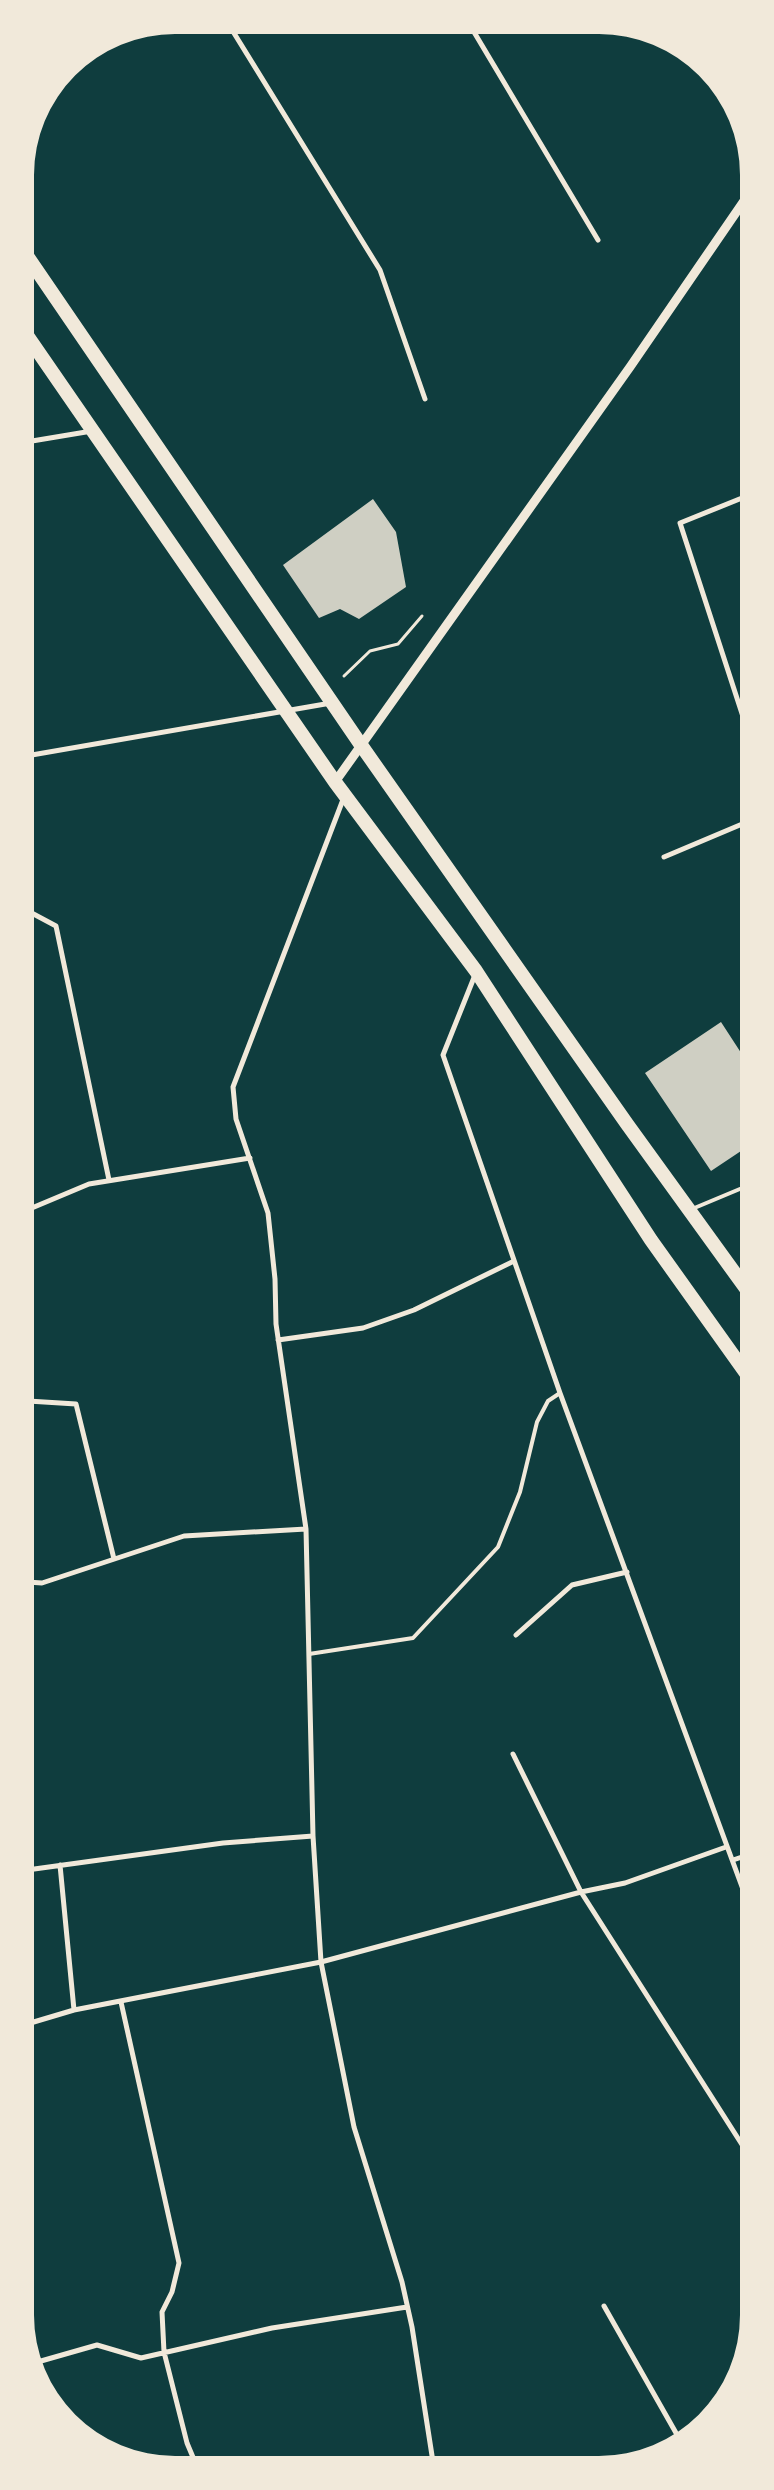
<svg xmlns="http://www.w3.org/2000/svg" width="774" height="2490" viewBox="0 0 774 2490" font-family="'Golos Text',sans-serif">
<rect width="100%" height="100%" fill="#0f3d3e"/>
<path fill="#cfcfc3" d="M373,499L396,532L406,587L359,619L340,609L319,618L283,565Z
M721,1022L747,1062V1147L711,1171L645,1073Z"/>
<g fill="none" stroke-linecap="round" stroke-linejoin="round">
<path stroke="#f1e9da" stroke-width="3" d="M344,676L370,651L398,644L422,616"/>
<path stroke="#f1e9da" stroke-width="4" d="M692,1209L747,1186
M309,1654L413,1638L498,1547L520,1492L537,1422L548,1401L560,1393"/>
<path stroke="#f1e9da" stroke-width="5" d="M229,25L380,270L425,399
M471,27L598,240
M26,442L92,431
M747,496L680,523L747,729
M26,756L331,703
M344,797L233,1087L236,1119L268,1213L275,1279L276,1324L306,1529L313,1836L321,1962L354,2127L402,2282L412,2327L433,2462
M664,857L747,822
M26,910L56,926L109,1180
M475,975L443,1055L560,1393L748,1903
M27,1210L89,1184L250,1158
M278,1340L363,1328L414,1310L514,1261
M27,1393L28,1401L76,1404L114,1559
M27,1582L42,1583L184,1536L306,1529
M516,1635L572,1585L627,1572
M513,1754L581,1892L748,2154
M733,1860L748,1855
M60,1865L74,2010
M27,1870L223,1843L313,1836
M121,2002L179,2263L172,2292L162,2312L164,2352L187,2443L195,2462
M27,2024L74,2010L321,1962L581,1892L625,1883L726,1847
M604,2306L680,2440
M34,2363L97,2345L141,2358L272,2328L407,2307"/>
<path stroke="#f1e9da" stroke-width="9" d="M335,782L630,367L746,198"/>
<path stroke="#f1e9da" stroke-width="14" d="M25,253L361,745L627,1124L747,1290
M26,334L335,782L476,971L651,1240L748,1376"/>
</g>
<path d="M0 0H774V2490H0ZM175 34H599A141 141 0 0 1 740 175V2315A141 141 0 0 1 599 2456H175A141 141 0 0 1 34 2315V175A141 141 0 0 1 175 34Z" fill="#f1e9da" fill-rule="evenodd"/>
</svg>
